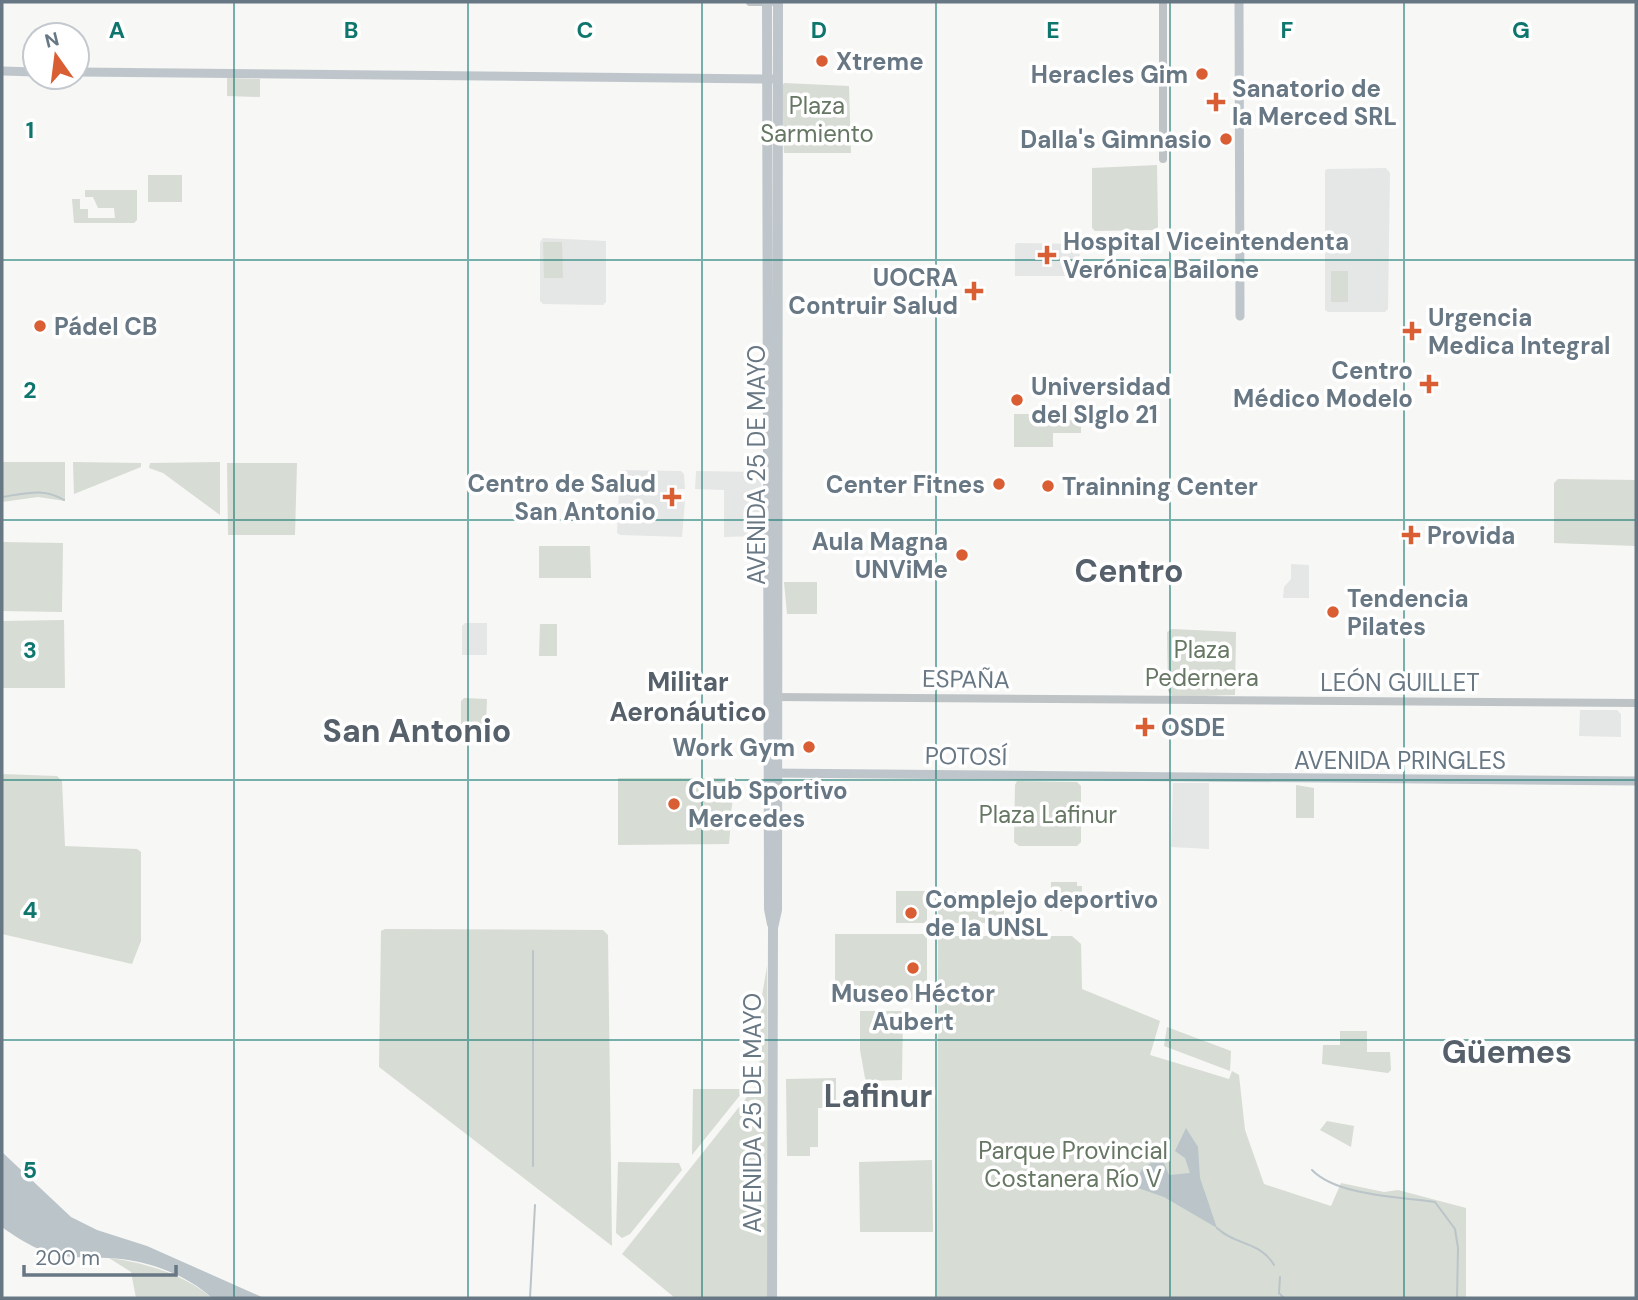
<svg xmlns="http://www.w3.org/2000/svg" width="1638" height="1300" viewBox="0 0 1638 1300" font-family="'DM Sans',sans-serif">
<rect width="100%" height="100%" fill="#f7f7f5"/>
<path fill="#e5e6e6" d="M1386,168L1390,173L1388,309L1385,312H1328L1325,310V171L1327,169Z
M543,238L606,241V302L603,305L543,304L540,301V242Z
M1017,243L1079,244L1081,276H1015V245Z
M620,470L681,471L684,474L685,489H670L669,493L664,494V501H685L682,537L620,535L617,533Z
M696,471L761,472L762,536L724,537V490L695,489Z
M1291,564L1309,565V598H1283L1284,587L1291,579Z
M465,623H487V655H462V626Z
M1580,710H1617L1621,714V737L1579,736Z
M1173,783H1209V849L1171,847Z"/>
<path fill="#d7dcd4" d="M227,78L260,79V97L227,96Z
M784,83L849,86L851,153H784L781,87Z
M1157,165L1158,227L1155,230L1095,231L1092,228V168Z
M148,175H182V202H148Z
M85,190H137V220L134,223H74L72,199H80V209H88V218H115L114,208H98L93,197H85Z
M543,242H562L563,278H544Z
M1331,271H1348V302H1331Z
M1014,414H1062L1063,420H1081V433H1053V447H1014Z
M2,462H65V501L38,497L2,502Z
M73,462L141,463V467L74,494Z
M220,462V515L163,473L149,468L150,463Z
M227,463H297L295,535H228Z
M1558,479L1636,480V546L1554,543V483Z
M2,542L63,543L62,612L2,611Z
M539,546H590L591,578H539Z
M784,582H817V614H787Z
M64,620L65,688H2V621Z
M540,624H557V656H539Z
M1172,629L1236,632L1235,695L1173,697L1168,691L1167,632Z
M464,698L487,699L486,724H461V701Z
M2,774L57,776L62,781L65,846L137,849L141,852V941L132,964L2,934Z
M618,778H736L731,812H726V823L731,820L729,844L618,845Z
M1017,781L1077,782L1081,786V842L1077,846H1019L1014,842L1015,785Z
M1296,785L1314,788V818H1296Z
M1051,882H1077V886H1082V911H1051Z
M896,891H927V920L924,923H896Z
M938,892H1004V919L999,923H941L938,920Z
M385,929L603,930L608,935L612,1246L379,1067L381,931Z
M835,934H923L927,938V1000H835Z
M938,936H1072L1081,944L1082,989L1160,1021L1150,1055L1229,1079L1232,1071L1239,1075L1245,1130L1264,1184L1331,1206L1341,1183L1384,1192L1398,1190L1466,1208V1298H937Z
M767,966L769,1298H675L622,1254L759,1082L761,1002Z
M860,1011H903L902,1080L867,1081L865,1078L860,1050Z
M1167,1027L1231,1051L1230,1071L1164,1046Z
M1340,1031H1367V1052H1390L1391,1070L1388,1073L1322,1064L1323,1045H1340Z
M836,1078V1108H818V1147H810V1156H787L786,1079Z
M693,1089H745L692,1155Z
M1327,1121L1354,1126L1351,1147L1320,1130Z
M932,1160L933,1232H860L859,1162Z
M618,1162L679,1163L682,1170L630,1234L622,1238L616,1233Z
M109,1258C147,1263 183,1274 212,1298H136L131,1272Z"/>
<path fill="#bac4c9" d="M1186,1128L1198,1147L1200,1178L1217,1228L1164,1197L1138,1188L1135,1183L1143,1167L1162,1158L1169,1175L1190,1173L1185,1158L1175,1151Z
M2,1152L71,1217L97,1230L147,1246L264,1298H212C186,1274 144,1259 108,1258C87,1257 65,1259 44,1251C30,1246 14,1236 2,1227Z"/>
<g fill="none" stroke-linecap="round" stroke-linejoin="round">
<path stroke="#bac4c9" stroke-width="2" d="M2,497C24,494 43,487 64,500
M533,951V1166
M1312,1170C1337,1196 1401,1197 1435,1202L1455,1229L1458,1248L1457,1298
M1217,1228C1236,1246 1260,1241 1274,1265
M1280,1277L1279,1293L1284,1298
M530,1298L535,1205"/>
<path stroke="#bec3c6" stroke-width="8" d="M750,2H771
M1163,2V159
M772,697L1636,703"/>
<path stroke="#bfc6cb" stroke-width="9" d="M1239,2L1240,316
M2,71L35,72
M77,72L772,79
M770,773L1636,781"/>
<path stroke="#bfc6cb" stroke-width="10" d="M767,2L769,909L772,924
M772,1298L773,928L777,910L778,2"/>
</g>
<path fill="none" stroke="#0f766e" stroke-width="2" stroke-opacity="0.55" d="M234,2V1298M468,2V1298M702,2V1298M936,2V1298M1170,2V1298M1404,2V1298M2,260H1636M2,520H1636M2,780H1636M2,1040H1636"/>
<g fill="#d95e33" stroke="#fff" stroke-width="2.5">
<circle cx="822" cy="61" r="7"/>
<circle cx="1202" cy="74" r="7"/>
<path d="M1212.5 91.5h7v7h7v7h-7v7h-7v-7h-7v-7h7z"/>
<circle cx="1226" cy="139" r="7"/>
<path d="M1043.5 244.5h7v7h7v7h-7v7h-7v-7h-7v-7h7z"/>
<path d="M970.5 280.5h7v7h7v7h-7v7h-7v-7h-7v-7h7z"/>
<circle cx="40" cy="326" r="7"/>
<path d="M1408.5 320.5h7v7h7v7h-7v7h-7v-7h-7v-7h7z"/>
<path d="M1425.5 373.5h7v7h7v7h-7v7h-7v-7h-7v-7h7z"/>
<circle cx="1017" cy="400" r="7"/>
<circle cx="999" cy="484" r="7"/>
<circle cx="1048" cy="486" r="7"/>
<path d="M668.5 486.5h7v7h7v7h-7v7h-7v-7h-7v-7h7z"/>
<path d="M1407.5 524.5h7v7h7v7h-7v7h-7v-7h-7v-7h7z"/>
<circle cx="962" cy="555" r="7"/>
<circle cx="1333" cy="612" r="7"/>
<path d="M1141.5 716.5h7v7h7v7h-7v7h-7v-7h-7v-7h7z"/>
<circle cx="809" cy="747" r="7"/>
<circle cx="674" cy="804" r="7"/>
<circle cx="911" cy="913" r="7"/>
<circle cx="913" cy="968" r="7"/>
</g>
<g text-anchor="middle" dominant-baseline="central" stroke-width="7" stroke-linejoin="round" paint-order="stroke">
<g font-size="24" font-weight="bold" fill="#687784" stroke="#fff" text-anchor="start">
<text x="836" y="61">Xtreme</text>
<text x="1188" y="74" text-anchor="end">Heracles Gim</text>
<text x="1232" y="88">Sanatorio de<tspan x="1232" dy="28">la Merced SRL</tspan></text>
<text x="1212" y="139" text-anchor="end">Dalla's Gimnasio</text>
<text x="1063" y="241">Hospital Viceintendenta<tspan x="1063" dy="28">Verónica Bailone</tspan></text>
<text x="958" y="277" text-anchor="end">UOCRA<tspan x="958" dy="28">Contruir Salud</tspan></text>
<text x="1428" y="317">Urgencia<tspan x="1428" dy="28">Medica Integral</tspan></text>
<text x="54" y="326">Pádel CB</text>
<text x="1413" y="370" text-anchor="end">Centro<tspan x="1413" dy="28">Médico Modelo</tspan></text>
<text x="1031" y="386">Universidad<tspan x="1031" dy="28">del SIglo 21</tspan></text>
<text x="656" y="483" text-anchor="end">Centro de Salud<tspan x="656" dy="28">San Antonio</tspan></text>
<text x="985" y="484" text-anchor="end">Center Fitnes</text>
<text x="1062" y="486">Trainning Center</text>
<text x="1427" y="535">Provida</text>
<text x="948" y="541" text-anchor="end">Aula Magna<tspan x="948" dy="28">UNViMe</tspan></text>
<text x="1347" y="598">Tendencia<tspan x="1347" dy="28">Pilates</tspan></text>
<text x="1161" y="727">OSDE</text>
<text x="795" y="747" text-anchor="end">Work Gym</text>
<text x="688" y="790">Club Sportivo<tspan x="688" dy="28">Mercedes</tspan></text>
<text x="925" y="899">Complejo deportivo<tspan x="925" dy="28">de la UNSL</tspan></text>
<text x="913" y="993" text-anchor="middle">Museo Héctor<tspan x="913" dy="28">Aubert</tspan></text>
</g>
<g font-size="24" fill="#667763" stroke="#fff">
<text x="817" y="105">Plaza<tspan x="817" dy="28">Sarmiento</tspan></text>
<text x="1202" y="649">Plaza<tspan x="1202" dy="28">Pedernera</tspan></text>
<text x="1048" y="814">Plaza Lafinur</text>
<text x="1073" y="1150">Parque Provincial<tspan x="1073" dy="28">Costanera Río V</tspan></text>
</g>
<g font-size="24" fill="#687784" stroke="#fff">
<text transform="translate(756 465) rotate(-90)">AVENIDA 25 DE MAYO</text>
<text transform="translate(966 679) rotate(1)">ESPAÑA</text>
<text x="1400" y="682">LEÓN GUILLET</text>
<text transform="translate(966 756) rotate(1)">POTOSÍ</text>
<text x="1400" y="760">AVENIDA PRINGLES</text>
<text transform="translate(752 1113) rotate(-90)">AVENIDA 25 DE MAYO</text>
</g>
<g font-size="26" font-weight="bold" fill="#56606a" stroke="#fff">
<text x="688" y="682">Militar<tspan x="688" dy="30">Aeronáutico</tspan></text>
</g>
<g font-size="32" font-weight="bold" fill="#56606a" stroke="#fff">
<text x="1129" y="571">Centro</text>
<text x="417" y="731">San Antonio</text>
<text x="1507" y="1052">Güemes</text>
<text x="878" y="1096">Lafinur</text>
</g>
</g>
<g font-size="23" text-anchor="middle" font-weight="bold" fill="#0f766e" stroke="#fff" stroke-width="7" stroke-linejoin="round" paint-order="stroke">
<text x="117" y="38">A</text>
<text x="351" y="38">B</text>
<text x="585" y="38">C</text>
<text x="819" y="38">D</text>
<text x="1053" y="38">E</text>
<text x="1287" y="38">F</text>
<text x="1521" y="38">G</text>
<text x="30" y="138">1</text>
<text x="30" y="398">2</text>
<text x="30" y="658">3</text>
<text x="30" y="918">4</text>
<text x="30" y="1178">5</text>
</g>
<rect width="1638" height="1300" fill="none" stroke="#687784" stroke-width="7"/>
<g transform="translate(56 56) rotate(346)"><circle r="33" fill="#ffffff" stroke="#c3c9ce" stroke-width="2"/>
<path d="M0-5L12 26L0 18L-12 26Z" fill="#d95e33"/>
<text y="-10" font-size="19" font-weight="bold" text-anchor="middle" fill="#687784">N</text>
</g>
<path d="M24 1265v10h152v-10" fill="none" stroke="#687784" stroke-width="3.5"/>
<text x="35" y="1265" font-size="21" fill="#687784" stroke="#ffffff" stroke-width="5" paint-order="stroke">200 m</text>
</svg>
